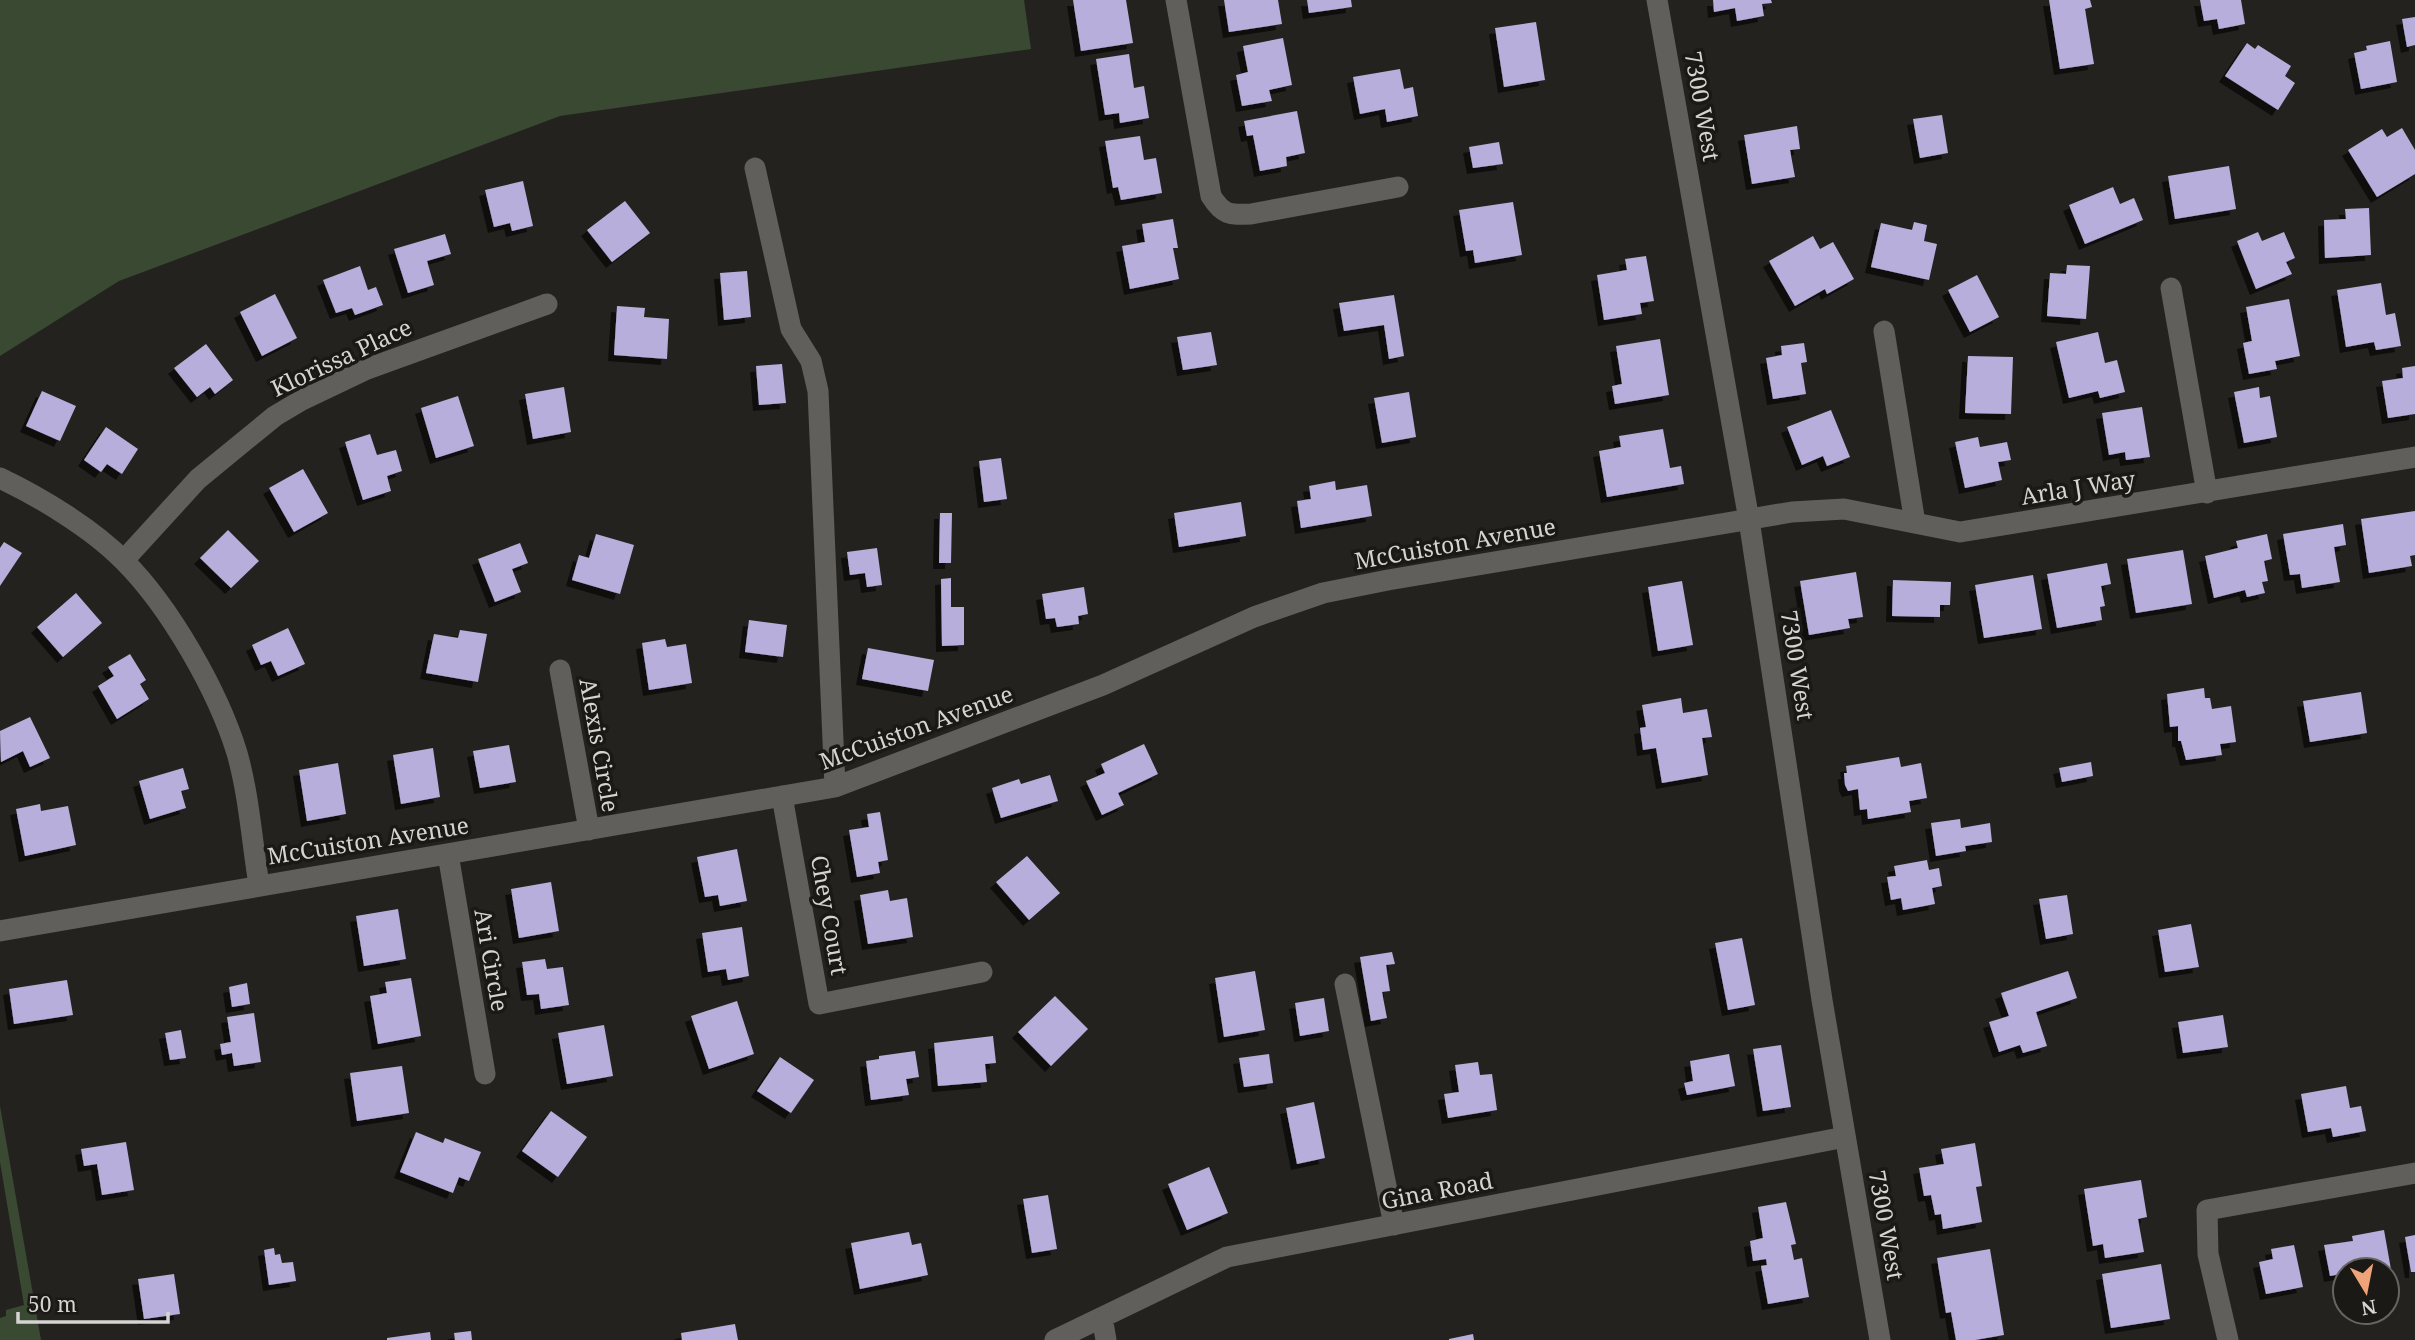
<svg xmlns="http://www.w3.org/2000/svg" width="2415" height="1340" viewBox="0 0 2415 1340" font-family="'Noto Serif',serif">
<defs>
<filter id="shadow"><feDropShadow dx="-6" dy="6" stdDeviation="0" flood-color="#0009"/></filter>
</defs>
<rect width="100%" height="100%" fill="#24221f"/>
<path fill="#394932" d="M0,0H1024L1031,49L560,116L119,281L0,356Z
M0,1106L41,1340H0V1318L6,1316V1310L24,1305L0,1162Z"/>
<path fill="#b7aedb" filter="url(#shadow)" d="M1073,0H1126L1133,43L1081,51Z
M1224,0H1278L1282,24L1229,32Z
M1307,0H1351L1352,7L1309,13Z
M1713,0H1771L1772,3L1762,4L1764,16L1737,21L1735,8L1714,12Z
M2049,0H2090L2092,7L2085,9L2094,64L2060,69Z
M2200,0H2241L2245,24L2219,29L2217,19L2204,21Z
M2415,17V45L2407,47L2402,19Z
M1536,22L1545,80L1504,87L1495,28Z
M1283,38L1292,85L1269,90L1272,101L1242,106L1236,75L1248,72L1243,46Z
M2390,41L2397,82L2361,89L2354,53L2367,50L2366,46Z
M2247,43L2255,49L2258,45L2291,66L2285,76L2295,83L2278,110L2225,76Z
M1129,54L1134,88L1144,86L1149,118L1120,123L1119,113L1105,115L1096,59Z
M1400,69L1404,89L1413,87L1418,116L1387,122L1385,109L1360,114L1353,77Z
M1297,111L1305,153L1286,157L1287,166L1260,171L1253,135L1247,136L1244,121Z
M1942,115L1948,153L1920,158L1913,119Z
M1797,126L1800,149L1790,150L1795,177L1752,184L1744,135Z
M2402,128L2415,150V174L2377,197L2348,150L2382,129L2387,137Z
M1140,136L1144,160L1156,158L1162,193L1121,200L1118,187L1113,188L1105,141Z
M1499,142L1503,164L1473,168L1469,147Z
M2229,166L2236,209L2175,219L2168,176Z
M523,181L533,226L512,231L510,223L494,227L485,190Z
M2113,187L2120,204L2134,198L2143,220L2085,244L2069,205Z
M625,201L650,233L612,262L587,230Z
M1513,202L1522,255L1475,263L1473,250L1466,251L1459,210Z
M2369,208L2371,255L2325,258L2324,220L2346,219L2345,209Z
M1173,219L1178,248H1173L1179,279L1130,289L1122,246L1145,242L1142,224Z
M1914,222L1927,225L1924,241L1937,244L1929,280L1871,267L1881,223L1912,230Z
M2258,232L2262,241L2284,232L2295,258L2286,262L2292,274L2256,289L2237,241Z
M445,234L451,254L427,261L434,285L408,293L394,249Z
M1813,236L1820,249L1833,242L1854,279L1827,294L1825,289L1795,306L1769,261Z
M1646,256L1654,301L1640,303L1642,314L1604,320L1597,275L1627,270L1625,259Z
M2067,265L2090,266L2086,319L2047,316L2050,273L2066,274Z
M360,266L368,290L376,287L383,305L355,315L352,308L336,313L323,280Z
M747,271L751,317L724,320L720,273Z
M1977,275L1999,317L1970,332L1948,290Z
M2381,283L2386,315L2395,313L2401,346L2376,350L2374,342L2346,347L2337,290Z
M275,294L297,338L262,356L240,312Z
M1394,295L1404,356L1389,359L1384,325L1344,331L1339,303Z
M2289,299L2300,356L2275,361L2277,369L2249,374L2243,343L2252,341L2246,307Z
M617,306L645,308L644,317L669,319L667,359L614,355Z
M1211,332L1217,365L1183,370L1177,337Z
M2098,332L2105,363L2117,360L2125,392L2100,398L2098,391L2069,398L2056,342Z
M1660,339L1669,395L1615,404L1612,386L1622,384L1616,346Z
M1804,343L1807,362L1801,363L1806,394L1773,399L1766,358L1782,355L1781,346Z
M206,344L233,380L215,394L210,387L197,397L174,368Z
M1968,356L2013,357L2011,414L1965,413Z
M782,364L786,403L759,405L756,366Z
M2415,366V414L2388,418L2382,381L2403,378L2402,368Z
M564,387L571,432L533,439L525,394Z
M2259,387L2260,398L2270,396L2277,437L2244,443L2234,392Z
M42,391L76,406L60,441L26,426Z
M1409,392L1416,437L1382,443L1374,398Z
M458,396L474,446L436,458L421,408Z
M2142,407L2150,457L2126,460L2125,452L2109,455L2102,413Z
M1831,410L1850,457L1827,466L1823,456L1802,465L1787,427Z
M106,427L138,449L122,474L107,464L101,472L84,460Z
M1663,429L1670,468L1681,466L1684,484L1607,497L1599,451L1621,447L1619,436Z
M370,434L377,455L396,450L402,471L387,476L391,491L363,500L345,442Z
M1978,437L1980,447L2007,442L2011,460L1998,462L2002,480L1965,488L1955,442Z
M1001,458L1007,499L984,502L979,461Z
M303,469L328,513L294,532L269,488Z
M1335,481L1336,490L1367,485L1372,516L1301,528L1297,501L1311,499L1309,486Z
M1241,502L1246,536L1179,547L1174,513Z
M2415,511V555L2410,556L2412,566L2369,573L2361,519Z
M940,513H952L951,563H939Z
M2343,524L2346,545L2334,547L2340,582L2302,588L2300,574L2290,575L2283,534Z
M228,530L259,561L231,588L200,558Z
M596,534L634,545L620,594L572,580L579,555L589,558Z
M2267,534L2272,559L2264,561L2268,581L2262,582L2265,593L2247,597L2245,590L2214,598L2205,556L2238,548L2236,541Z
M4,542L22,553L0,586V548Z
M520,543L528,563L512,569L521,592L495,602L478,559Z
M877,548L882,585L867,587L865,573L850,575L847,552Z
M2183,550L2192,604L2136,613L2127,559Z
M2107,563L2111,584L2101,586L2105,606L2100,607L2102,620L2057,628L2047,574Z
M1856,572L1863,617L1848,619L1850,628L1809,635L1800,581Z
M2033,575L2042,629L1984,638L1975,585Z
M951,578V607H964V645L942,646L941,579Z
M1893,580L1951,582L1950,605H1940V617L1892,616Z
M1682,581L1693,645L1658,651L1648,587Z
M1084,587L1088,614L1078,616L1079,624L1057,627L1055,618L1046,619L1042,594Z
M76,593L102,623L63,657L37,627Z
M749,620L787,625L783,657L745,652Z
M288,628L305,664L278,676L271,661L261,665L252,645Z
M460,630L487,634L478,682L426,673L434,634L458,638Z
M665,639L667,647L686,644L692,683L649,690L642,643Z
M868,648L934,660L928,691L862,679Z
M130,654L146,680L140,684L149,699L117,719L98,686L114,676L108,667Z
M2204,688L2205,698H2210L2212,709L2231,706L2236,742L2220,744L2222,755L2186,760L2181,741H2178V726L2170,727L2167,694Z
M2361,692L2367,733L2310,742L2303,701Z
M1681,698L1683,713L1707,709L1712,737L1702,738L1708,775L1662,783L1656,748L1643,750L1640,728L1646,727L1642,705Z
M30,717L50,758L30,767L23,751L1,762L0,731Z
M1144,744L1158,774L1118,793L1124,805L1102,815L1086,781L1105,773L1101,764Z
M509,745L516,782L480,788L473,751Z
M433,748L440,797L401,804L393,755Z
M1899,757L1901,767L1921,763L1927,798L1909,801L1911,812L1868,819L1867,809L1860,810L1858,789L1848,791L1845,785L1844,773H1847L1846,766Z
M2091,762L2093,776L2062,782L2059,768Z
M338,763L346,814L307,821L299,770Z
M183,768L189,789L181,791L186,808L150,819L139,781Z
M1050,775L1058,801L1001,818L992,788L1019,779L1021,784Z
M40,804L41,811L68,806L76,845L25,856L16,809Z
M880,812L888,860L878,862L880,873L857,877L849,830L869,827L867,814Z
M1960,819L1961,828L1990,823L1992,842L1965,846L1966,851L1936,856L1931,823Z
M737,849L747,901L720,906L718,895L705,897L697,857Z
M1027,856L1060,893L1029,920L996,882Z
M1927,860L1929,870L1939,868L1942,886L1932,888L1935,904L1903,910L1901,898L1891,900L1887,877L1896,876L1894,866Z
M551,882L559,931L519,938L511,889Z
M888,890L890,901L907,898L913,937L868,944L860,895Z
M2067,895L2073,934L2046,939L2039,899Z
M398,909L406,959L364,966L356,916Z
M2191,924L2199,967L2165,972L2158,930Z
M742,927L749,976L728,980L726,969L708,972L702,933Z
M1742,938L1755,1005L1728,1010L1715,943Z
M1392,952L1395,964L1386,965L1390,991L1382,992L1387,1018L1371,1021L1360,957Z
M545,959L547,969L563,967L569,1005L541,1009L539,994L527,995L522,962Z
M1255,971L1265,1030L1224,1037L1215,978Z
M2068,971L2077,998L2036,1012L2047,1046L2023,1053L2020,1045L1999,1052L1989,1022L2009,1016L2001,993Z
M411,978L421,1036L378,1044L370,996L387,993L385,982Z
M67,980L73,1015L14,1024L9,989Z
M247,983L250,1004L232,1007L229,987Z
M1055,996L1088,1029L1051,1066L1018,1032Z
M1324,998L1329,1031L1300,1036L1295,1003Z
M737,1001L754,1054L709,1069L691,1016Z
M254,1013L261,1062L234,1066L232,1053L222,1055L220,1044L231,1042L227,1017Z
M2223,1015L2228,1047L2183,1053L2178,1022Z
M604,1025L613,1076L567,1084L558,1033Z
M181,1030L186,1058L170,1060L165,1033Z
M993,1036L996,1063L985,1064L987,1082L938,1086L934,1043Z
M1781,1045L1791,1107L1763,1111L1753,1049Z
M915,1051L919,1077L906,1079L909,1095L871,1100L866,1061L879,1059V1056Z
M1269,1054L1273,1083L1244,1087L1239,1058Z
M1729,1054L1735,1086L1687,1095L1684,1083L1693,1081L1690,1061Z
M780,1057L814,1080L791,1113L757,1091Z
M1478,1062L1480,1075L1492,1074L1497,1110L1448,1118L1444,1094L1459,1092L1455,1065Z
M402,1066L409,1113L357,1121L350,1073Z
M2346,1086L2350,1108L2361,1106L2366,1131L2333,1137L2331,1128L2308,1132L2301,1094Z
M1314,1102L1325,1158L1297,1164L1286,1108Z
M551,1111L587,1137L558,1177L522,1151Z
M416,1132L443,1143L445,1138L481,1152L469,1181L459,1177L453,1193L400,1172Z
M126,1142L134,1190L102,1195L97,1164L84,1166L81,1149Z
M1975,1143L1982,1186L1976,1187L1982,1222L1943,1229L1941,1214L1935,1215L1931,1195L1924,1196L1919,1168L1944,1164L1941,1149Z
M1209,1167L1228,1213L1187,1230L1168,1184Z
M2141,1180L2147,1217L2138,1219L2144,1252L2105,1258L2103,1244L2093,1246L2084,1189Z
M1048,1195L1057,1249L1032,1253L1023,1199Z
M1786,1202L1796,1244L1791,1245L1794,1260L1802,1258L1809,1297L1768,1304L1761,1266L1767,1265L1766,1259L1753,1261L1750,1241L1763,1238L1758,1207Z
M2384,1230L2392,1275L2387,1276V1270H2345L2344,1288L2341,1274L2330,1276L2324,1245L2353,1241L2352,1236Z
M909,1232L912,1245L921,1243L928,1275L860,1289L851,1243Z
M2415,1235V1272H2411L2405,1237Z
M2294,1245L2303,1287L2266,1294L2259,1262L2273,1259L2271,1249Z
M274,1248L275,1255L280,1254L282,1263L293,1262L296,1281L269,1285L264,1250Z
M1990,1249L2004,1335L1975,1340H1956L1951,1312L1946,1313L1937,1258Z
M2161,1264L2170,1319L2111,1328L2102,1274Z
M174,1274L180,1314L144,1319L138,1279Z
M735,1324L738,1340H682L681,1333Z
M471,1331L472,1340H455L454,1333Z
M430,1332L431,1340H387V1338Z
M1473,1334L1474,1340H1449V1339Z"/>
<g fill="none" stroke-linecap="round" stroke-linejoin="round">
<path stroke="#615f5b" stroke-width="21" d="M1176,0L1211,196C1223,215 1229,215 1251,214L1398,187
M1657,0L1749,520L1822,1000L1880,1340
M755,168L791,329L811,361L818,391L835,787
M2171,288L2207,493
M1884,331L1915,523
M0,478C40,497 93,529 124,561C170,607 218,691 237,753C249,795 252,842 259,885
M124,560L198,479L275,416L302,400L367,369L547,304
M560,670L589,830
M782,796L819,1004L982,972
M448,854L485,1074
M0,931L835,787L1103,685L1254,617L1323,593L1388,580L1792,512L1844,509L1960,532L2415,457
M1345,984L1394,1225
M1102,1317L1106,1340
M1055,1340L1227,1257L1845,1137
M2228,1340L2208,1254L2207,1210L2415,1173"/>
</g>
<g text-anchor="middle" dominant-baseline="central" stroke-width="7" stroke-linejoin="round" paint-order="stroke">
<g font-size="23" fill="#d5d4d2" stroke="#1b1916">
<text transform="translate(1703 106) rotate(80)">7300 West</text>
<text transform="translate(341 357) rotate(-25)">Klorissa Place</text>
<text transform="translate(2078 487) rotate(-9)">Arla J Way</text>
<text transform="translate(1455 543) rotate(-10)">McCuiston Avenue</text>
<text transform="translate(1798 665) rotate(81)">7300 West</text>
<text transform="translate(916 727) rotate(-20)">McCuiston Avenue</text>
<text transform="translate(600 745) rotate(80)">Alexis Circle</text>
<text transform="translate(368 840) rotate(-9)">McCuiston Avenue</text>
<text transform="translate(830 915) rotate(80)">Chey Court</text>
<text transform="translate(492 960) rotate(80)">Ari Circle</text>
<text transform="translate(1437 1190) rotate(-11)">Gina Road</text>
<text transform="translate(1887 1225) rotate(80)">7300 West</text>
</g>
</g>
<g transform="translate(2366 1291) rotate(170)"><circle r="33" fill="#1b1916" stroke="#656461" stroke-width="2"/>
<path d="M0-5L12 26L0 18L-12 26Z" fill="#efa378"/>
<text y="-10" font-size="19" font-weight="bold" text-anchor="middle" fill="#d5d4d2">N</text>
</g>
<path d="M18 1312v10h150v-10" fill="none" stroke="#d5d4d2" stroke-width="3.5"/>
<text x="28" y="1312" font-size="21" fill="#d5d4d2" stroke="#1b1916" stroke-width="5" paint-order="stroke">50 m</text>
</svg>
